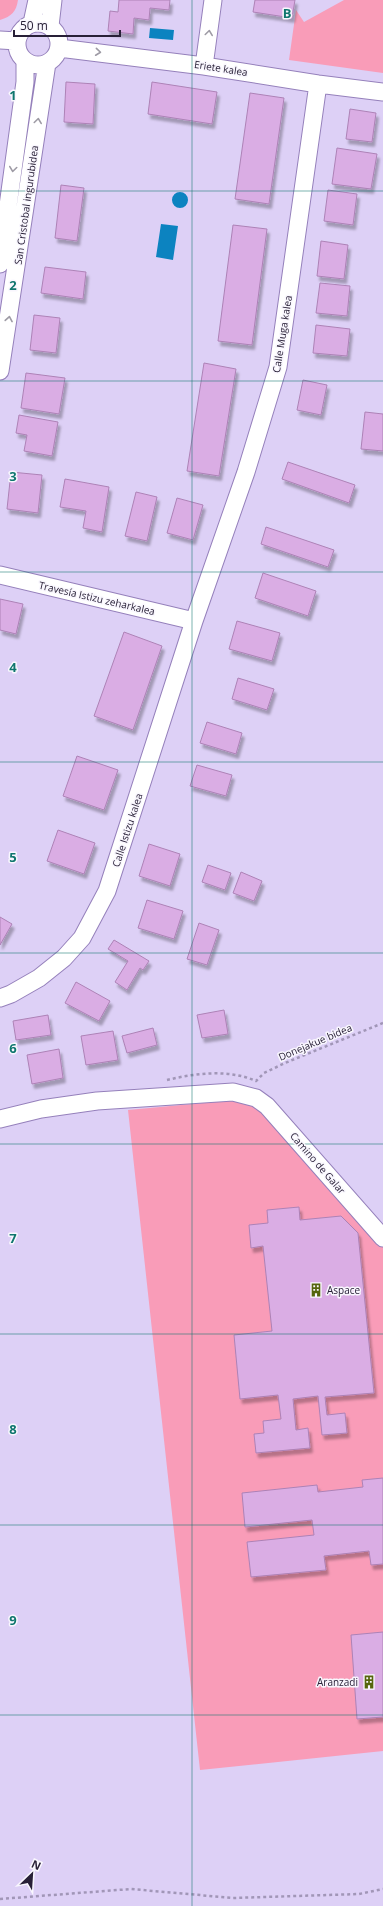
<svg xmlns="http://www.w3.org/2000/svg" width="383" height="1906" viewBox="0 0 383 1906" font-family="'Open Sans',sans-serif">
<defs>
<filter id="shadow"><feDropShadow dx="2.5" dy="4.5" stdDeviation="1" flood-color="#0004"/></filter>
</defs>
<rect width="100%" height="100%" fill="#ddd0f6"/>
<path fill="#f99cb8" d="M0,0H18C16,12 12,16 0,20Z
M344,0H383V73L289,60L296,10L304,22Z
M256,1098L383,1238V1751L200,1770L128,1110Z"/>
<path fill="#0c83c0" d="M150,28L174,30L173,40L149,38Z
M172 200a8 8 0 1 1 16 0a8 8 0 1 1-16 0Z
M161,224L178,226L173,260L156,257Z"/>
<path fill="#daade4" stroke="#ad82b6" filter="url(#shadow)" d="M119,0H170L169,10L150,8L149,20L134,18L133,34L108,31L110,11L118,12Z
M255,0H295L292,18L253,12Z
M66,82L95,84L93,124L64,122Z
M152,82L217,92L212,124L148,114Z
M250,93L284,98L269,204L235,199Z
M350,109L376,113L372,142L346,139Z
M337,148L377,154L371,189L332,184Z
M61,185L84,188L77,241L55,238Z
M328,190L357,194L353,225L324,221Z
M233,225L267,229L252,345L218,341Z
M321,241L348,245L344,279L317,276Z
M45,267L86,272L83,299L41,293Z
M320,283L350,286L347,316L316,313Z
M34,315L60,318L56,353L30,350Z
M316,325L350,329L347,356L313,353Z
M204,363L236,369L219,476L187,471Z
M26,373L65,378L59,414L21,408Z
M303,380L327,385L321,415L297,410Z
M365,412L383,414V451L361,449Z
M19,415L58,422L52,456L24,451L27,435L16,433Z
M288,462L355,485L349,503L282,479Z
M11,472L42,475L38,513L7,509Z
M65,479L109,487L102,532L83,528L86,511L60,507Z
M136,492L157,497L147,541L125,536Z
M177,498L203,505L193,540L167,533Z
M266,527L334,550L328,567L261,544Z
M263,573L316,591L308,616L255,598Z
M0,599L23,604L16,634L0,630Z
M237,621L280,633L272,661L229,649Z
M124,632L162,646L133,730L94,716Z
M238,678L274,689L267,710L232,699Z
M207,722L242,733L236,754L200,743Z
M77,756L118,770L104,810L63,796Z
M197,765L232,775L226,796L190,786Z
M58,830L95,843L84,874L47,861Z
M149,844L180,854L170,886L139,876Z
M208,865L231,873L225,890L202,882Z
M241,872L262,881L254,901L233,893Z
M147,900L183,911L174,939L138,928Z
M0,917L12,924L0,945Z
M199,923L219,930L207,965L187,959Z
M114,940L149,961L143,970L140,968L127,990L115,982L128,961L108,949Z
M76,982L110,1001L99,1021L65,1003Z
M224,1010L228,1034L202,1038L197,1015Z
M48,1015L51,1035L16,1040L13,1021Z
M153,1028L157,1045L127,1053L122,1036Z
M113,1031L118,1060L86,1065L81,1036Z
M59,1049L63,1078L32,1084L27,1055Z
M299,1207L300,1220L341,1216L358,1233L374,1393L325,1397L327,1415L345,1413L347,1433L322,1435L318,1396L293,1399L296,1430L308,1428L310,1448L256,1453L254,1434L264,1433L263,1421L281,1419L278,1395L240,1399L234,1335L272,1331L263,1246L251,1248L249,1225L268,1223L267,1210Z
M383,1478V1564L371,1565L369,1551L324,1556L326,1570L251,1577L247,1542L314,1535L312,1520L245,1527L242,1493L317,1485L318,1492L363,1487L362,1480Z
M383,1632V1717L357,1719L351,1635Z"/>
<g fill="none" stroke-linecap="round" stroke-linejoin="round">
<g stroke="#9580bb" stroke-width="19">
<path id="minor" d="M17 44a21 21 0 1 1 42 0a21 21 0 1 1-42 0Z
M32,23L37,0
M50,26L53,0
M0,40L17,41
M59,48L204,66L318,84L383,92
M204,66L213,0
M0,264L25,82V61
M0,371L47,63
M0,575L194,621
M0,998L11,994L39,978L64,958L82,938L107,891L194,621L246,472L278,367L318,84
M0,1119L41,1109L97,1101L233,1092L256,1098L267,1106L383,1238"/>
</g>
<path stroke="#a196b7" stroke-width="2.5" stroke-dasharray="3 3" stroke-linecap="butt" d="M167,1080C196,1073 229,1069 256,1081L264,1073L285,1063L383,1023
M0,1899L131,1889L233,1898L359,1894L383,1889"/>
<use href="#minor" stroke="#fff" stroke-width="17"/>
</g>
<defs><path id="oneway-chevron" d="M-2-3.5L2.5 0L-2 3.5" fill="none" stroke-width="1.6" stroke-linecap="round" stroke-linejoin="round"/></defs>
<g stroke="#9e9ba5">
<use href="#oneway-chevron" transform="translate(209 33) rotate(-82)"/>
<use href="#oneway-chevron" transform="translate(98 52) rotate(6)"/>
<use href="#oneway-chevron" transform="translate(38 121) rotate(-82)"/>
<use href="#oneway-chevron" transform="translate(13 169) rotate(98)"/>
<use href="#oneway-chevron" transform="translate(9 319) rotate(-80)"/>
</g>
<path fill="none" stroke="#0f766e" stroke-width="1" stroke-opacity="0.55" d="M192,0V1906M0,191H383M0,381H383M0,572H383M0,762H383M0,953H383M0,1144H383M0,1334H383M0,1525H383M0,1715H383"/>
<defs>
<g id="building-bare" transform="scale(1.08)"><path d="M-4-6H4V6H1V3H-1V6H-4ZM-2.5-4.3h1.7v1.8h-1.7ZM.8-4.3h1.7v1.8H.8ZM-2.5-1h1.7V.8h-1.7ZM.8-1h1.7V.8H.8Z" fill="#55650c" stroke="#f9f7fe" stroke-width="2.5" paint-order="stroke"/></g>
</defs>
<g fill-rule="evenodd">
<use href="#building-bare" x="316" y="1290"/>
<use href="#building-bare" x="369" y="1682"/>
</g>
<g text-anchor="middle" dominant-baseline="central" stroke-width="3" stroke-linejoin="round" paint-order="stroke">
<g font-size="10" fill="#282037" stroke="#f9f7fe">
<text transform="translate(221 68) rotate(9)">Eriete kalea</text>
<text transform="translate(26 205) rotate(-82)">San Cristobal ingurubidea</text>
<text transform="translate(282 334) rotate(-81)">Calle Muga kalea</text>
<text transform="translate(97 598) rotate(13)">Travesía Istizu zeharkalea</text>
<text transform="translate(127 830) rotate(-72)">Calle Istizu kalea</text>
<text transform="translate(315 1042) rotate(-23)">Donejakue bidea</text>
<text transform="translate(318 1163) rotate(49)">Camino de Galar</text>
</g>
<g font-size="10" fill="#282037" stroke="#f9f7fe" text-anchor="start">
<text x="327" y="1290">Aspace</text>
<text x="358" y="1682" text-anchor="end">Aranzadi</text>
</g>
</g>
<g font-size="13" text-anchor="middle" font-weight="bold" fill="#0f766e" stroke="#f9f7fe" stroke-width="3" stroke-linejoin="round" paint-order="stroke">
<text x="287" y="18">B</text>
<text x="13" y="100">1</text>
<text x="13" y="290">2</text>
<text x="13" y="481">3</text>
<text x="13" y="672">4</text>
<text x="13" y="862">5</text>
<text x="13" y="1053">6</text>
<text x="13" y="1243">7</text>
<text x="13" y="1434">8</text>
<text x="13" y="1625">9</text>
</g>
<g transform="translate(32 1874) rotate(25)" stroke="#f9f7fe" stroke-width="3" paint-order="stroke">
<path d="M0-3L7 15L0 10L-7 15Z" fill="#282037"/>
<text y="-6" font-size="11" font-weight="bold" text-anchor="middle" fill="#282037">N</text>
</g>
<path d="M14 30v6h106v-6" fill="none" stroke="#282037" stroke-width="2"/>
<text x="20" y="30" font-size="12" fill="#282037" stroke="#f9f7fe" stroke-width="3" paint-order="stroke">50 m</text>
</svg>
